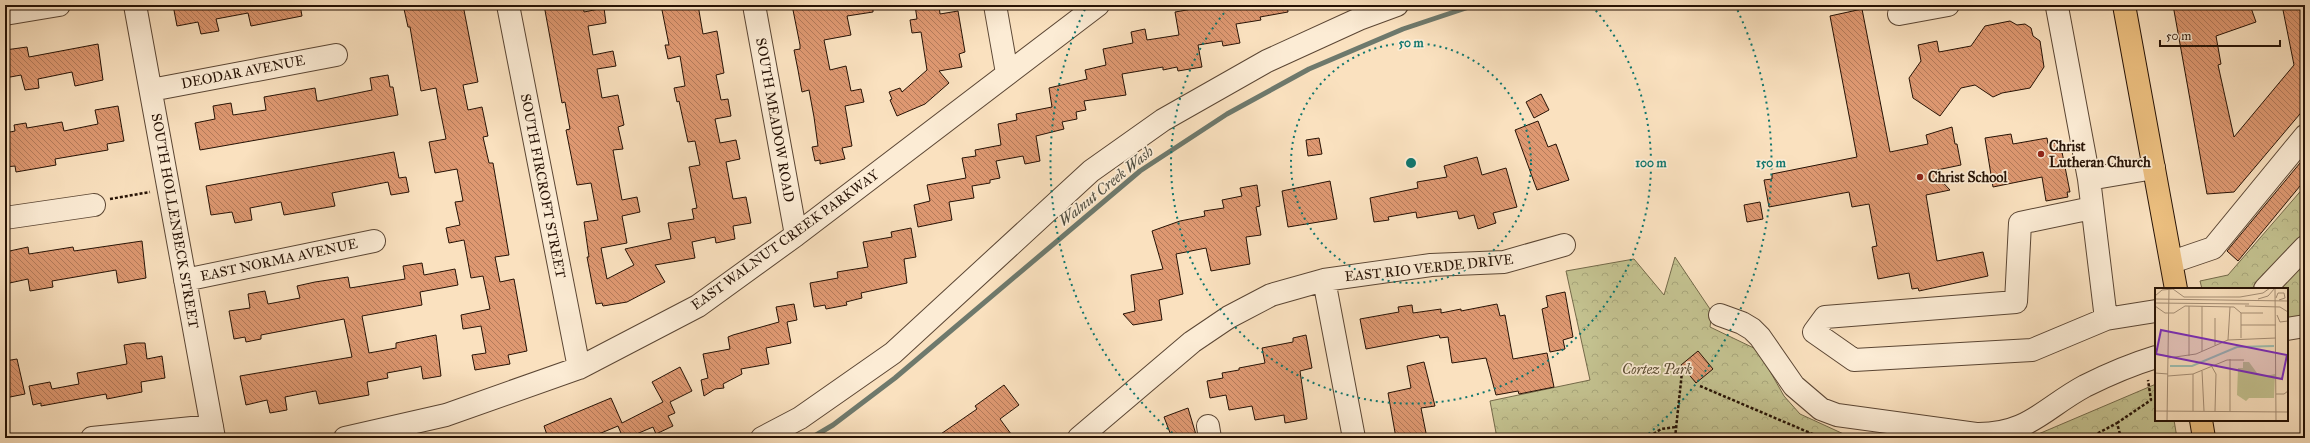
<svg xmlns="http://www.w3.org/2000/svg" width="2310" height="443" viewBox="0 0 2310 443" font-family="'IM FELL Great Primer',serif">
<defs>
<pattern id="park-crowns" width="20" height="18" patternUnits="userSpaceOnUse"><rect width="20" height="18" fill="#c3c18f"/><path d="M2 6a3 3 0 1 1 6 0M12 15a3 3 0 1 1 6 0" fill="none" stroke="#a7a57a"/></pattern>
<pattern id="building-back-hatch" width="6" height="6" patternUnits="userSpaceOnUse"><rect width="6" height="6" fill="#de9871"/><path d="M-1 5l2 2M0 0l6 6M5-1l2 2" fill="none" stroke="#b47b5b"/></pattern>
</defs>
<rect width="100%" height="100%" fill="#fae1bf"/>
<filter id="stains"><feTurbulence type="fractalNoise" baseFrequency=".005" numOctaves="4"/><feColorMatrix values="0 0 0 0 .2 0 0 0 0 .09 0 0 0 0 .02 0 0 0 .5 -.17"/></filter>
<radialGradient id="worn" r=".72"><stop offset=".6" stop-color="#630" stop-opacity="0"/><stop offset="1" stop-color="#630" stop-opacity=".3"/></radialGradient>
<path fill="url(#park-crowns)" stroke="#746a4a" d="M2305,186V335L2287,339V289H2202L2200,281L2228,275Z
M1675,257L1712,312L1710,327L1758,350L1784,396L1800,414L1848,436L1867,438H1497L1490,401L1590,380L1566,271L1634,259L1664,295Z
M2156,384V420H2174L2177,438H2029Z"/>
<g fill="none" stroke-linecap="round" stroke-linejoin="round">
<path stroke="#6e796c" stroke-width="5" d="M811,438L833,425L895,378L1140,171L1227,114L1309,69L1403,29L1475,5"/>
</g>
<path fill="url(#building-back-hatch)" stroke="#261205" d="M173,5H300L302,16L251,26L248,13L216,19L219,31L201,34L198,22L177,26Z
M423,5H463L478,82L463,85L468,110L482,107L488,136L483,137L489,163H493L509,255L495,257L500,282L514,279L527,351L508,355L510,364L475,370L472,355L486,353L481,326L463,329L461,315L490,309L483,276L471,278L464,240L449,243L446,228L460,225L455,202L463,201L457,169L435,173L429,142L446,139L439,105L436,88L421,91L410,27H408L404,9Z
M544,5H583L584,12L604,8L606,23L588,26L593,55L613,51L616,66L597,69L602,98L618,95L624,125L618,127L623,149L613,150L622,200L637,197L640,212L622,216L627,243L601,248L607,279L634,265L625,249L671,239L668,223L694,219L692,209L697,208L689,167L700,165L695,141L688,142L679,101L677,102L674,88L685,86L680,56L668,59L665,45H669L661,5H698L703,34L717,31L724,73L716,75L721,100L728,99L731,116L715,119L720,143L736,140L740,159L726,162L733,199L746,197L751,223L733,226L735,239L716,243L715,237L692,242L695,258L655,265L665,282L627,302L603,306L602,303L596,304L587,257H589L584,222L598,220L591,183L577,185L566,130L570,129L565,102L562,103Z
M792,5H873V12L847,16L851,35L824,40L830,70L846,66L851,91L861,89L864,102L845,106L852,146L842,148L845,159L820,164V160L815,161L812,147L818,146L814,117L809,90L802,92L798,70L794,50L800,49V45Z
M915,5H939L940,14L958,11L965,52L959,54L962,67L939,71L949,83L925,104L897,116L890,100L892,99L889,92L900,88L902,92L927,70L921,32L912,33L910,20L917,19Z
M1216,5H1287L1288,12L1260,17L1261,20L1236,24L1240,43L1223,46L1222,41L1198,45L1202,67L1178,71L1177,67L1163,70V67L1122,74L1126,95L1084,101L1086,110L1076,112L1077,119L1062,122L1064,129L1036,136L1040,161L1025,164L1023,156L996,161L1000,178L990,180V183L972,186L974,198L949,202L952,220L918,227L914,205L930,201L927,185L966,178L962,158L976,156L975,150L1001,145L998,124L1017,120L1016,114L1052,107L1049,88L1087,79L1085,70L1106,65L1103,49L1133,43L1131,32L1145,29L1147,40L1179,35L1175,12Z
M2173,5H2250L2256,22L2216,36L2221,64L2218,65L2234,137L2294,65L2282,5H2305V108L2234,192L2207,194Z
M1862,9L1890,152L1928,144L1926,135L1952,127L1955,144H1957L1961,165L1932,171L1950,190L1926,195L1937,261L1983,252L1988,276L1919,291L1918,288L1912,289L1909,273L1878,279L1872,247L1877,246L1869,204L1852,207L1849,192L1769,207L1764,180L1772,179V174L1857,157L1830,16Z
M2010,21L2017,25L2025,24L2031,28L2033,36L2040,41L2044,67L2030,88L2002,93L1993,97L1975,85L1961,88L1940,116L1913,98L1909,78L1921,61L1918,45L1937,41L1939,52L1971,46L1985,26Z
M98,44L103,80L75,86L72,72L38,79L39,88L25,90L21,75L5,78V50L27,47L29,57Z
M388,75L390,87H393L398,115L200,150L195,123L215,119L213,106L231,103L233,115L266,110L264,97L315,88L317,101H319L372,90L370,78Z
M1541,94L1549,110L1534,118L1526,102Z
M118,106L124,141L107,144L108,150L55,159L56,165L16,172L15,166L5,167V133L15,131L14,125L26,123L27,128L62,122L64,131L98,124L95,110Z
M1538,121L1548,147L1556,144L1569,180L1537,190L1515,130Z
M2011,134L2013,144L2047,138L2048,144L2060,142L2070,192H2067L2068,197L2046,201L2042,177L1993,187L1985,138Z
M1319,138L1322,154L1308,156L1306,140Z
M394,152L399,178L406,177L409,192L391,195L388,182L332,193L335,206L284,215L281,202L250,208L252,220L235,223L232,212L211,215L206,186Z
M1477,157L1482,175L1506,168L1517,207L1493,213L1496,223L1478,229L1474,215L1459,219L1457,211L1417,218L1416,212L1388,217L1389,220L1374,222L1370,198L1418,188L1417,182L1447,177L1444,166Z
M2305,157V180L2238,261L2227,251Z
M1330,181L1337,219L1288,227L1282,191Z
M1257,185L1260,206L1256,207L1261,235L1246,237L1250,264L1211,271L1206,248L1176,254L1183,294L1159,300L1162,320L1133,325L1123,314L1135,311L1131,275L1163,269L1152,231L1180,221L1205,216L1204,211L1224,208L1222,200L1242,196L1240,188Z
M1760,202L1763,219L1747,222L1744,205Z
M911,228L916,257L904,259L907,283L861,293L862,298L846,302L847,305L826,309L825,305L814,307L810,283L838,278L837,272L868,267L863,242L892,237L891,232Z
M142,241L146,278L118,283L116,270L52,281L53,287L30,291L28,279L5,284V252L28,247L29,254L73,247L74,251Z
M422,263L424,275L455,269L458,285L420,292L422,305L362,316L369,353L396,348V343L436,335L441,376L423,379L421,366L419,367L387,373L388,378L367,382L369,395L319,404L316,391H315L285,397L287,410L270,413L267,400L246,405L240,376L352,357L344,319L261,335V339L246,342L245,337L234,339L229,311L250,308L248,294L265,291L268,304L300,298L297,286L315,282L348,277L350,288L405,279L403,266Z
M1565,292L1573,337L1563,340L1565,349L1550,352L1542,309L1548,307L1546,296Z
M794,304L797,320L787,322L791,343L766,348L769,364L741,369L742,374L723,384L724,388L715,389L704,396L701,380L708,378L703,354L730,349L728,337L733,335L779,322L776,307Z
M1497,304L1500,316L1505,315L1513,359L1547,353L1554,387L1519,394L1518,391L1496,395L1486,358L1452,363L1448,337L1440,338L1439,335L1366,349L1360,319L1399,312L1398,307L1412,305L1413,313L1441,309V313L1461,309V311Z
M1306,335L1312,368L1300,371L1307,419L1285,423L1284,415L1255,420L1252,406L1229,410L1226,395L1210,398L1207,381L1223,378L1222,373L1239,370V368L1265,363L1262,348L1293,342V338Z
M137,343H145L147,359L162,356L165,378L141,382L142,392L107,399L106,394L41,406V403L33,405L29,386L50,382L52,389L79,384L77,373L127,364L124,345Z
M1698,351L1713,369L1696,383L1681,365Z
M17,359L25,394L5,398V361Z
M1424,362L1435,406L1421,408L1427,438H1396L1388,393L1411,388L1407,366Z
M680,367L692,391L670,402L675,413L668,416L673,426L656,434L653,427L627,438H623L618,426L589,438H548L544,426L611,398L622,423L663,402L652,382Z
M1004,385L1019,405L1000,419L1014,438H935L977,409L975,406Z
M1188,408L1197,438H1172L1164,417Z"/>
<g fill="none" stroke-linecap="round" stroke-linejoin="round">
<g stroke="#5b4634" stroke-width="24">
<path id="minor" d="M135,5L214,438
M508,5L579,368
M754,5L796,235
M995,5L1007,73
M2057,7L2089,179L2106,319
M5,14L59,5
M1899,14L1948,5
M151,90L336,55
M2089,179L2154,168
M2092,208L2020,223L2016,302L1825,317L1814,332L1854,360L2032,350L2106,319L2156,311
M5,218L94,205
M2172,262L2213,248L2305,136
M185,280L374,241
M1324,280L1354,438
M2265,289L2305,247
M1720,315L1742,323L1752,329L1760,337L1794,386L1821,409L1837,415L1976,434C2028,435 2044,408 2085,386C2107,375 2133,364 2156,357
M2287,329L2305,326
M1208,426L1210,438
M92,438L212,426
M345,438L446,415L579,368L698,306L796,235L1098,5
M762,438L800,418L893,353L1091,171L1163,120L1267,61L1359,19L1397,5
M1079,438L1192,342L1229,317L1271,295L1324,280L1431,265L1504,262L1564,245"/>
</g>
<g stroke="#261205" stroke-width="24">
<path id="major" d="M2124,5L2176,289
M2201,420L2204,438"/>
</g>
<path stroke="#261205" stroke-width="2.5" stroke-dasharray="3 2" stroke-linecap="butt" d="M110,199L150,192
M1700,386L1822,438
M2117,423L2151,400L2148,380
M1652,438V435L1661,429L1676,427
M1675,438L1682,372
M1804,438L1810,433
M2089,438L2117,423L2121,438"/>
<use href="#minor" stroke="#fcecd5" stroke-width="22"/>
<use href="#major" stroke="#edc080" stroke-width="22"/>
</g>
<g fill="none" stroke="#0f766e" stroke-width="2" stroke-dasharray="2 4">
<circle cx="1411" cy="163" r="120"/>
<path d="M1592 6A240 240 0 1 1 1230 6"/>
<path d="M1177 437A360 360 0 0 1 1087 5M1735 5A360 360 0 0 1 1645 437"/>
</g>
<g fill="#8f2418" stroke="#fcecd5" stroke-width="1.5">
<circle cx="2041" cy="154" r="4"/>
<circle cx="1920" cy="177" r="4"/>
</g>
<g text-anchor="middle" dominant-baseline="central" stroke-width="3.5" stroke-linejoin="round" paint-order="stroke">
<g font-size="14" fill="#261205" stroke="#fcecd5">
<text transform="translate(243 72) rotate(-11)">DEODAR AVENUE</text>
<text transform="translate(775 120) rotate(80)">SOUTH MEADOW ROAD</text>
<text transform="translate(543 186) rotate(79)">SOUTH FIRCROFT STREET</text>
<text transform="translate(175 221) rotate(80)">SOUTH HOLLENBECK STREET</text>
<text transform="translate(785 240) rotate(-36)">EAST WALNUT CREEK PARKWAY</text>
<text transform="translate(279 260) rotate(-12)">EAST NORMA AVENUE</text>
<text transform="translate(1429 268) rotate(-6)">EAST RIO VERDE DRIVE</text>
</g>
<g font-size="14" font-weight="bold" fill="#261205" stroke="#fcecd5" text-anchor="start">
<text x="2049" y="146">Christ<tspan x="2049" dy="16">Lutheran Church</tspan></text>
<text x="1928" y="177">Christ School</text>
</g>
<g font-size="14" font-style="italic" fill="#5d4f35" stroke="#fcecd5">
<text x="1657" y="369">Cortez Park</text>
</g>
<g font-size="15" font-style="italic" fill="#504e41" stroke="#fcecd5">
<text transform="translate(1106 186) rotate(-39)">Walnut Creek Wash</text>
</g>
</g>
<g transform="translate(2155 288)">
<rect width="133" height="133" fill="#fae1bf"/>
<path d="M88,74H94L102,85L111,88L120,86L119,110H94L91,113L82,107L83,80H88Z" fill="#c3c18f"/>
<path fill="none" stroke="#9ebeb1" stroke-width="2" d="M15,78H37L82,59L119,58"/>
<path fill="none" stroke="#a58e75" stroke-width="1" d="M120,0L121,133M0,8L7,2L18,1L29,9H85L108,5L115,0M121,10L123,5H129L130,10L124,12M0,11L133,13M103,11L113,8L120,0M0,15L94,16M0,18L10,25H19L30,18L79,19L86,25M90,18L125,19L133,24M86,25H108M122,27L125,34L133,33M86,37H121M86,50V25M73,52L75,19M60,57V30M47,63V18M0,66L13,68M34,68V18M13,70L41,66L73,52L121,50M57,79L61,86L60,123M47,83L49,123M0,85L13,86M38,86V123M13,88L38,86L72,72H89M121,106H129L133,103M0,123L133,124M75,124V71M12,133L14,0"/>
<path fill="#7b2cbf" fill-opacity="0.15" stroke="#7b2cbf" stroke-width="2" d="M6,42L132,67L127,91L1,66Z"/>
<rect width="133" height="133" fill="none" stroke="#261205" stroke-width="2"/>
</g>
<circle cx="1411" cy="163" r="6" fill="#0f766e" stroke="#fcecd5" stroke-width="2"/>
<g font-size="12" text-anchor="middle" font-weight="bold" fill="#0f766e" stroke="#fcecd5" stroke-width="3.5" stroke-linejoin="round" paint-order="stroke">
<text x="1411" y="47">50 m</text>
<text x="1651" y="167">100 m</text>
<text x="1771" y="167">150 m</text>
</g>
<rect width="2310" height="443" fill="none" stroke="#fae1bf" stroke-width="20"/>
<rect x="6" y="6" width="2298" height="431" fill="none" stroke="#261205" stroke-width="2"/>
<rect x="10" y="10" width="2290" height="423" fill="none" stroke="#261205"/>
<path d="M2160 40v6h120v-6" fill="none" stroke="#261205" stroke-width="2"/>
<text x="2166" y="40" font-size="12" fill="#261205" stroke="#fcecd5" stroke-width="3" paint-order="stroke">50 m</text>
<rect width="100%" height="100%" filter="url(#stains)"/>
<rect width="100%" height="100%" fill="url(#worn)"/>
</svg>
